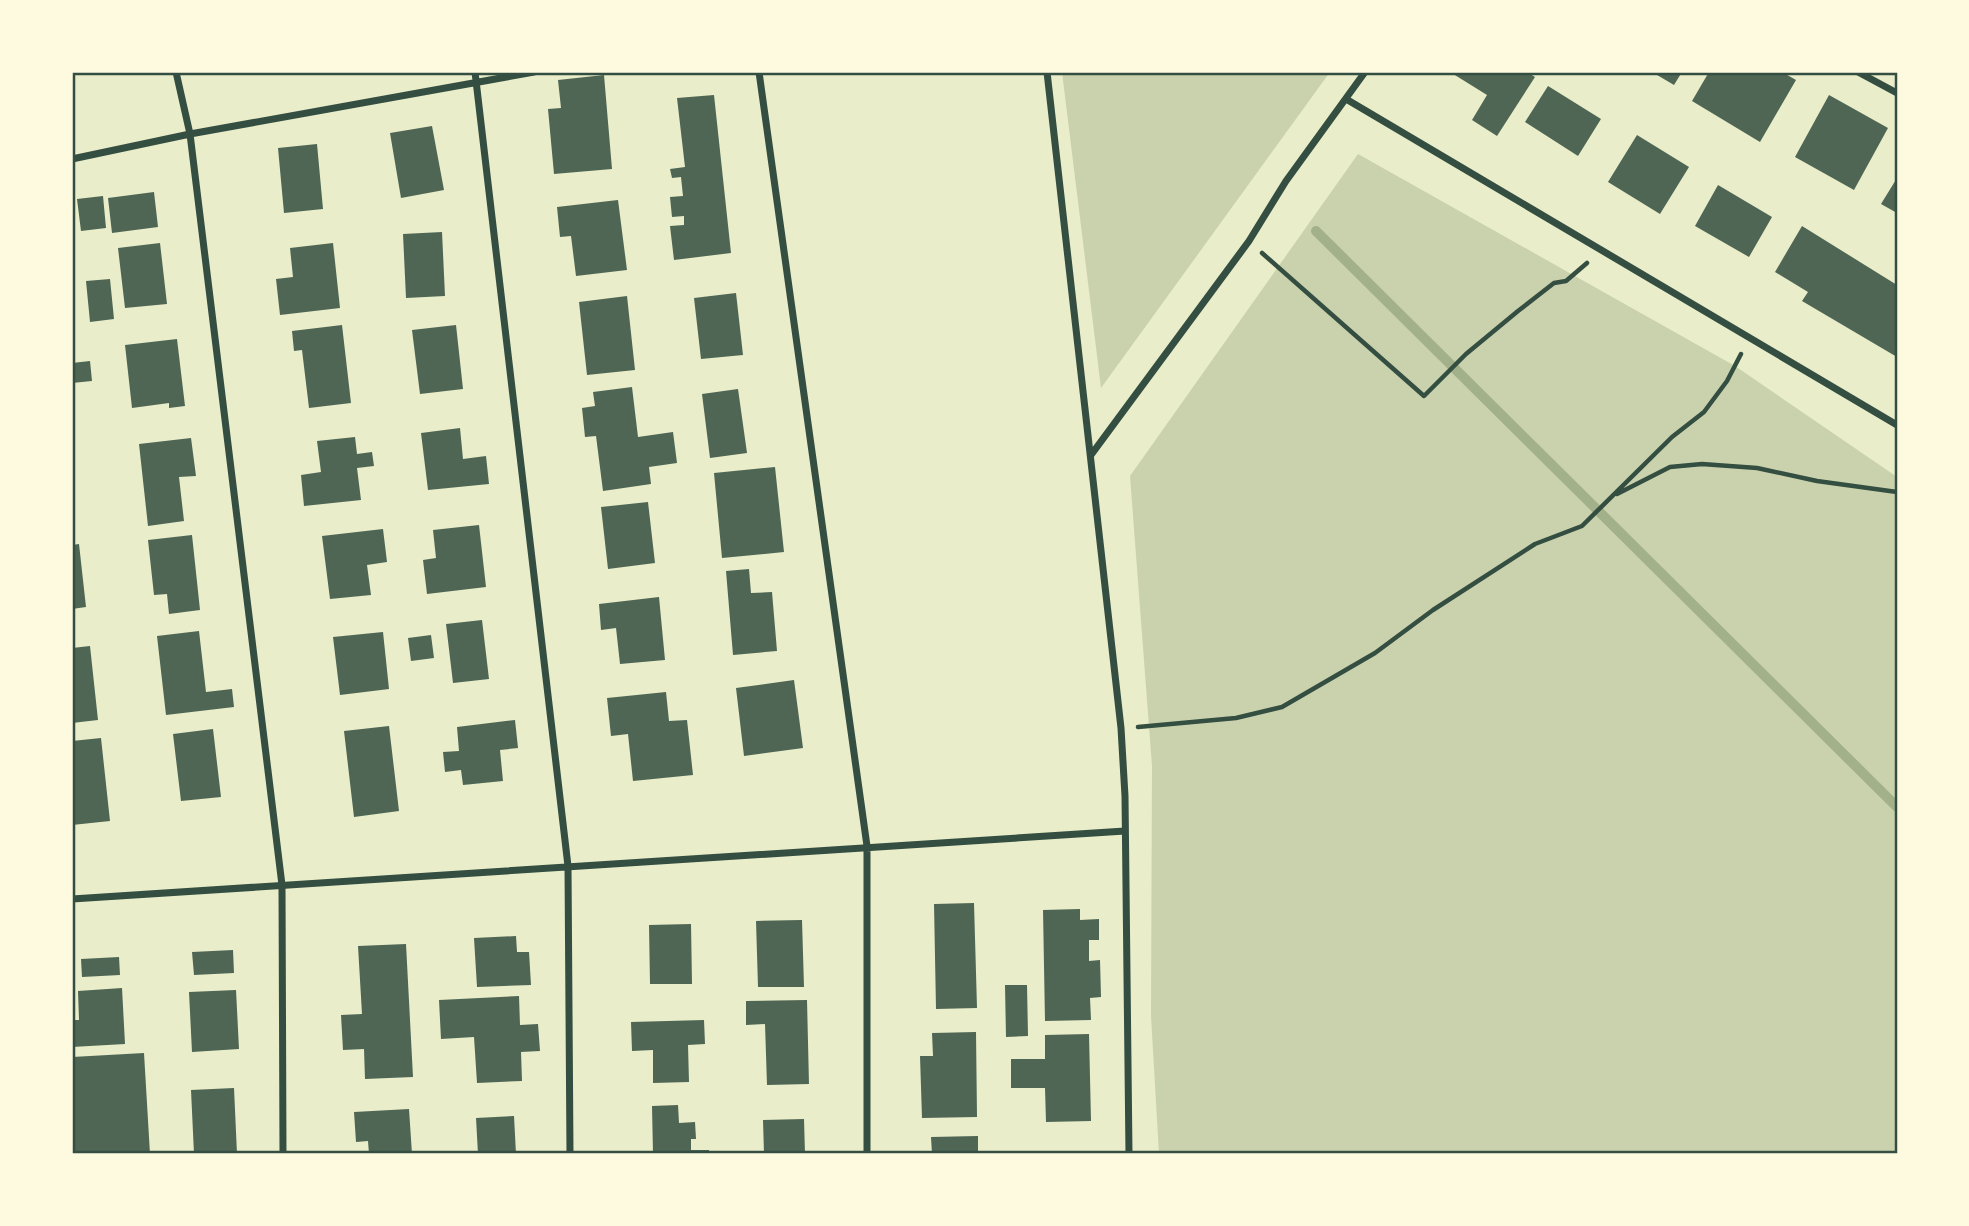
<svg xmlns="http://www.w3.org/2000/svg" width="1969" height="1226" viewBox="0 0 1969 1226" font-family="Ubuntu,sans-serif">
<rect width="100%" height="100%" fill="#e9edc9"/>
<path fill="#cad2ad" d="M1062,72H1330L1101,388Z
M1358,154L1735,366L1897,477V1154H1159L1151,1016L1152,766L1130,476Z"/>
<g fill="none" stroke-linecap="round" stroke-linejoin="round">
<path stroke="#a3b18a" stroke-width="10" d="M1316,231L1897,807"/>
</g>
<path fill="#4f6655" d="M1450,72H1527L1535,77L1497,136L1472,120L1487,95Z
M1652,72H1682L1674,85Z
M1709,72H1757L1760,74L1761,72H1782L1796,80L1760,142L1692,101Z
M604,75L612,169L554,174L548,109L561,108L558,80Z
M1548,86L1601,119L1578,156L1525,122Z
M714,95L731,253L674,260L670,226L684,225V216L672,217L670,197L683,196L681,177L672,178L670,169L685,167L677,98Z
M1829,95L1888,128L1854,190L1795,157Z
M432,126L444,190L401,198L390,133Z
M1637,135L1689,167L1660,214L1608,182Z
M317,144L323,209L284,213L278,148Z
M1897,178V213L1881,204Z
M1718,185L1772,217L1749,257L1695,226Z
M154,192L158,227L112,233L108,198Z
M103,196L106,228L81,231L77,199Z
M618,200L627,270L576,276L571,236L560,237L557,207Z
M1802,226L1897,285V357L1802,301L1808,292L1775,272Z
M442,232L445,296L406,298L403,234Z
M160,243L167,304L125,308L118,248Z
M333,243L340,308L280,315L276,279L293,277L290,248Z
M110,279L114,319L90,322L86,281Z
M736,293L743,355L701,359L694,298Z
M627,296L635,370L587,375L579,302Z
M342,325L351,403L309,408L302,350L294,351L292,331Z
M456,325L463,389L420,394L412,330Z
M177,339L185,406L169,408V403L132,408L125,345Z
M90,361L92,381L72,383V363Z
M632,387L638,437L673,432L677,463L649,467L651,484L603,491L596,436L585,437L582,408L595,406L593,392Z
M738,389L747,453L710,458L702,394Z
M460,428L463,459L486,456L489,484L428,490L421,433Z
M355,437L357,454L372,452L374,466L357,468L361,500L304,506L301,475L321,472L317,441Z
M191,438L196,476L179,477L184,521L148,526L139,444Z
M775,467L784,552L722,558L714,473Z
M648,502L655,563L608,569L601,507Z
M479,525L486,587L427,594L423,560L436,558L433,530Z
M383,529L387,562L367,565L371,595L330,599L322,536Z
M192,535L200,610L169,614L167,594L154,595L148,540Z
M79,544L86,607L72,609V545Z
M749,569L751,593L772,592L777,651L733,655L726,571Z
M659,597L665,660L620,664L616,628L601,630L599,604Z
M482,620L489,679L453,683L446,624Z
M199,631L206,692L232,689L234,707L166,715L157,636Z
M383,632L389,689L340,695L333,637Z
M431,635L434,658L411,661L408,638Z
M90,646L98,720L72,723V648Z
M794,680L803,748L744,756L736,688Z
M666,692L669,721L687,720L693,775L633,781L628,734L611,736L607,698Z
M515,720L518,748L500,750L503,781L463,785L461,770L445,772L443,752L459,751L457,727Z
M389,726L399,811L354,817L344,731Z
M213,729L221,797L181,801L173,734Z
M101,738L110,821L72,825V741Z
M974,903L977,1008L936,1009L934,904Z
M1080,909V920L1099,919V940H1089V961L1100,960L1101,997L1090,998L1091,1020L1045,1021L1043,910Z
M802,920L804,987H758L756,921Z
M691,924L692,984H650L649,925Z
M516,936L517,952H529L531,985L477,987L474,938Z
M406,944L413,1077L365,1079L364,1049L343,1050L341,1015L362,1014L358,946Z
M233,950L234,973L194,975L192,952Z
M119,957L120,975L82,977L81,959Z
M1005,985H1027L1028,1036L1006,1037Z
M122,988L125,1044L72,1047V1020H79L78,991Z
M236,990L239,1049L192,1052L189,992Z
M519,996L520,1025L538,1024L540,1051L521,1052L522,1081L477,1083L474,1037L441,1039L439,1000Z
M807,1000L809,1084L767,1085L765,1024L746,1025V1001Z
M704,1020L705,1044L688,1045L689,1082L653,1083V1050L632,1051L631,1022Z
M976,1032L977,1117L922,1118L920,1056H933L932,1033Z
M1089,1034L1091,1121L1046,1122L1045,1088H1011V1059H1045V1035Z
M144,1053L150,1154H72V1057Z
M234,1088L237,1154H194L191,1090Z
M678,1105L679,1123L695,1122L696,1139H691V1150H709V1154H653L652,1106Z
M409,1109L412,1154H369L368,1141L356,1142L354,1112Z
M514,1116L516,1154H478L476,1118Z
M804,1119L805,1154H764L763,1120Z
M978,1136V1154H932L931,1137Z"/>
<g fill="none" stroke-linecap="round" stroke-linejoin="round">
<path stroke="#344e41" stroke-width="4.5" d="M1262,253L1424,396L1466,354L1518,311L1554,283L1566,281L1587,263
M1617,494L1670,467L1702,464L1757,468L1817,481L1897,492
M1138,727L1236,718L1282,707L1375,653L1433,610L1535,544L1582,526L1672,437L1704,412L1727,381L1741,354"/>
<path stroke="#344e41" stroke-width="7" d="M176,72L190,134L282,885L283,1154
M475,72L568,866L570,1154
M759,72L867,846V1154
M1047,72L1121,728L1125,796L1129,1154
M1858,72L1897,93
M1346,99L1897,425
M72,159L190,134L534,72
M1091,455L1249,241L1286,181L1365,72
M72,899L1125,831"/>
</g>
<rect width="1969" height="1226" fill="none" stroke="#fefae0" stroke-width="147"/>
<rect x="74" y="74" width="1822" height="1078" fill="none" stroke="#344e41" stroke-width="2.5"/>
</svg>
